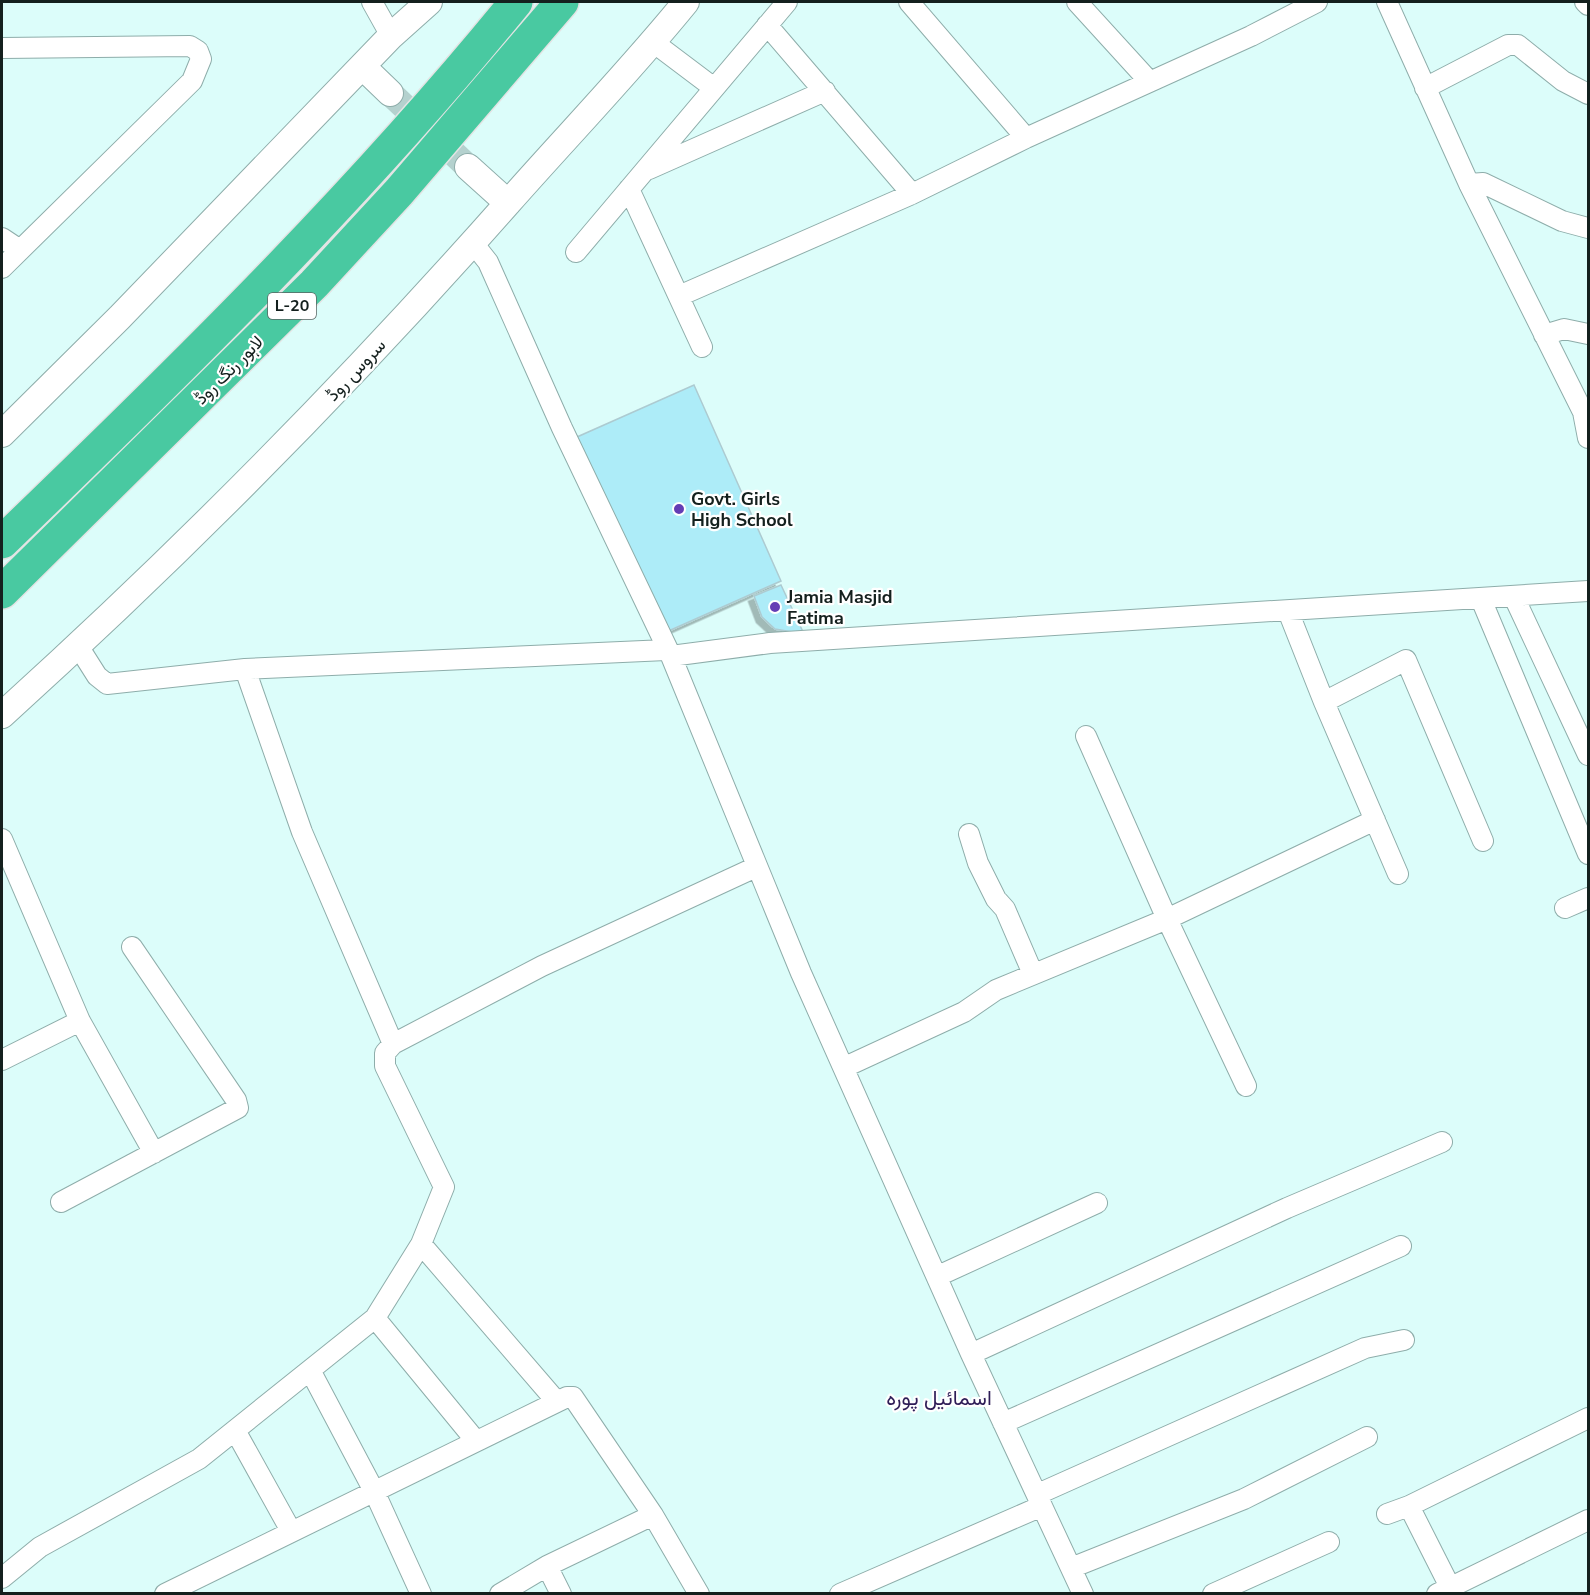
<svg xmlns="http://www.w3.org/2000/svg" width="1590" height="1595" viewBox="0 0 1590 1595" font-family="'Nunito Sans',Vazirmatn,sans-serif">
<defs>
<filter id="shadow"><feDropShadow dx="-5.5" dy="5.5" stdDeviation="0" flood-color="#0004"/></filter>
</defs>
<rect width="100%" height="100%" fill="#dcfdfa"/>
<path fill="#adecf8" stroke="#adcbd1" stroke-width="1.5" filter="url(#shadow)" d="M694,385L781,581L664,633L577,437Z
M781,585L804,634L775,629L762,617L754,596Z"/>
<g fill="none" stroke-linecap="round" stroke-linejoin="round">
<path stroke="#b4d1ce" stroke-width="26" stroke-dasharray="26 13" stroke-linecap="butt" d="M390,93L468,167"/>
<g stroke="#8eadaa" stroke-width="22">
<path id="minor" d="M372,2L391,36
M909,2L1026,138
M1077,2L1149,81
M1387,2L1469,184L1583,412L1588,438
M1585,2L1588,5
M767,25L912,194
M653,42L714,88
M2,48L190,46L198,51L201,59L192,81L2,268
M1425,88L1508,45H1518L1563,81L1588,94
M649,169L825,91
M1469,184L1483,183L1562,221L1588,228
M629,189L702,347
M2,238L20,250
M473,243L488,262L562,428L671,656L801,973L971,1354L1083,1594
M576,252L787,2
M679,296L912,194L1026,138L1251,36L1317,2
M1544,335L1564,329L1588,334
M1514,597L1588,755
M1481,599L1588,854
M1288,611L1324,702L1406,660L1483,841
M78,646L97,676L107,684L245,669L302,832L393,1044
M671,656L770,643L1588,591
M245,669L666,650
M1324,702L1398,874
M969,834L978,863L996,899L1005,909L1033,974
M2,839L80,1021L154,1153
M1565,908L1588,898
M2,1060L80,1021
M845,1067L964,1012L996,990L1167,919L1086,736
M1246,1086L1167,919L1375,820
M61,1202L238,1108L236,1100L132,947
M421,1244L557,1402
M938,1276L1097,1203
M375,1318L476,1441
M971,1354L1287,1208L1442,1142
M311,1372L374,1491L421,1594
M1003,1423L1401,1246
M236,1432L291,1531
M1038,1494L1365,1348L1404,1340
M1409,1506L1450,1587
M1387,1514L1409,1506L1588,1418
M547,1566L561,1594
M1071,1568L1244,1499L1367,1437
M2,1578L40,1547L199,1459L375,1318L421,1244L444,1187L385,1066V1053L393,1044L542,966L756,867
M165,1594L567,1397H573L653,1515L699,1594
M500,1594L547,1566L653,1515
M840,1594L1042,1506
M1213,1594L1329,1542
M1437,1594L1588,1520"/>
</g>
<g stroke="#8eadaa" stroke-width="28">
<path id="tertiary" d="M363,67L390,93
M468,167L508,203
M2,434L120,317L391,36L429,2
M2,715C180,554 349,383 508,203C567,136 630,71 686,2"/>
</g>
<g stroke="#e3e4e4" stroke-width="36">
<path id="motorway" d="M2,542C181,370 360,194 516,2
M2,592L314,284L399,192L562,2"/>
</g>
<use href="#minor" stroke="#fff" stroke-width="20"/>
<use href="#tertiary" stroke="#fff" stroke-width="26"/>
<use href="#motorway" stroke="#49c9a1" stroke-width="33"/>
</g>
<g fill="#643db5" stroke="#fff" stroke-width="2">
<circle cx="679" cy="509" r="6"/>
<circle cx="775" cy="607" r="6"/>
</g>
<g text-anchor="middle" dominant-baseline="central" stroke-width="4.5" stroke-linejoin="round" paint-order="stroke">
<rect fill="#fff" stroke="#5a6362" stroke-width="1.5" x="268" y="293" width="48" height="26" rx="4.5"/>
<g font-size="16" font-weight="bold" fill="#14201e">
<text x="292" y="306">L-20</text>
</g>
<g font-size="18" fill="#14201e" stroke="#fff">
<text transform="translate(229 370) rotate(-45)">لاہور رنگ روڈ</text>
<text transform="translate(356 370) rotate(-47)">سروس روڈ</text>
</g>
<g font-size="18" font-weight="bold" fill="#14201e" stroke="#fff" text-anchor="start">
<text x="691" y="499">Govt. Girls<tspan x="691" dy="21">High School</tspan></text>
<text x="787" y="597">Jamia Masjid<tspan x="787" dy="21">Fatima</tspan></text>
</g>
<g font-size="21" fill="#2e1d57" stroke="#fff">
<text x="939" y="1398">اسمائیل پورہ</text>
</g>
</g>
<rect width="1590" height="1595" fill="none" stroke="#14201e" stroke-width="6"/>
</svg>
